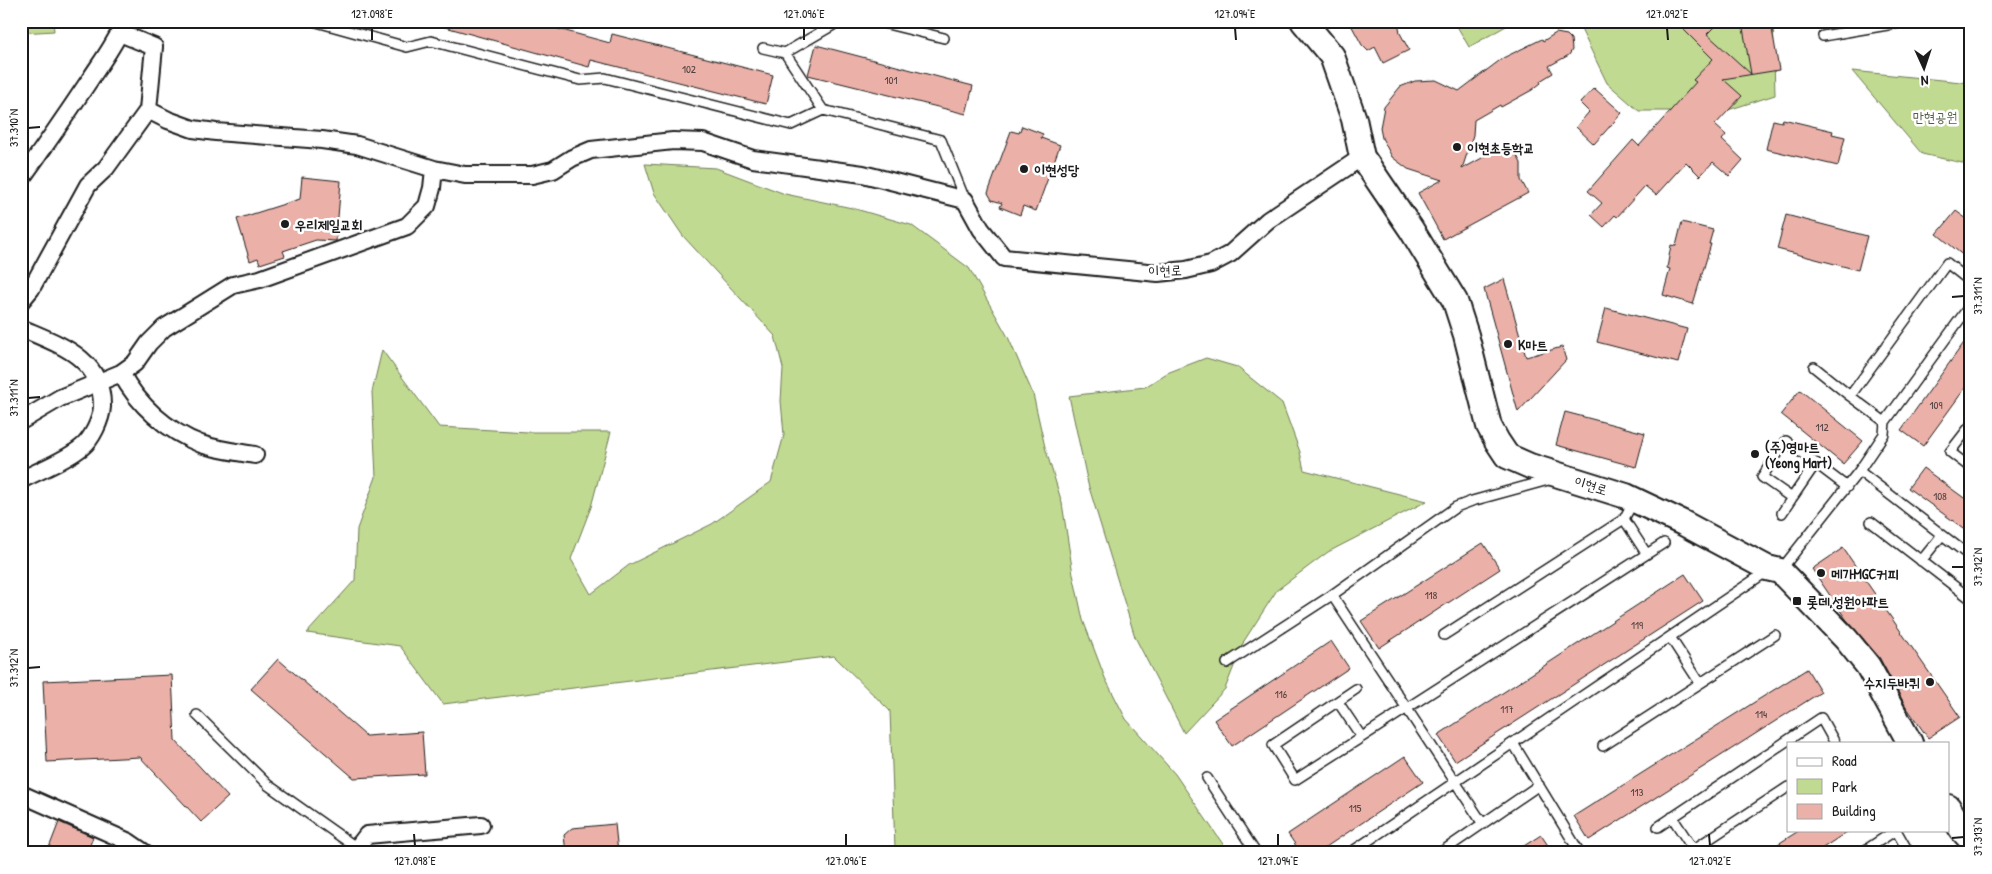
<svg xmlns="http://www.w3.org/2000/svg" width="1992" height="874" viewBox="0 0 1992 874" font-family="'Patrick Hand','Poor Story',sans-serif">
<rect width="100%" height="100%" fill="#fff"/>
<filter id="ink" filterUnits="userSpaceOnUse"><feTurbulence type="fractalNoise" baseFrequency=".02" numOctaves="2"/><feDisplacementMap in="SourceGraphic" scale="10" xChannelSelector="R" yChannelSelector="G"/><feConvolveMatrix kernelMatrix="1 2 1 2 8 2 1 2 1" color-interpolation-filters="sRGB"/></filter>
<g filter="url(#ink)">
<path fill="#c1da91" stroke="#6e7b56" d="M21,21H53L54,31L21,33Z
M1454,21H1515L1469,47Z
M1577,21H1773L1775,95L1725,111H1639L1607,83Z
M1852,71L1971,83V165L1922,154Z
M645,164L716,168L785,194L852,208L911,225L969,268L1008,337L1033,394L1045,447L1062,503L1073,574L1083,620L1105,678L1126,719L1175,774L1229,853H893L895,849L890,711L834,656L443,704L400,646L307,633L355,580L357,529L376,477L372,392L382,350L439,427L528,432H611L591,507L571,559L591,594L629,565L712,524L771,482L784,435L781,401L783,368L775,336L683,236L654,193Z
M1206,358L1237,367L1282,403L1300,452L1304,470L1427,501L1328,552L1277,590L1244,641L1225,689L1184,733L1135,637L1088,484L1069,396L1145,387L1167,373Z"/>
<path fill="#ebb1a8" stroke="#1c1c1c" d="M439,21H529L610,43L612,34L773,75L766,104L591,60L589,67L438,25Z
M1349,21H1398L1400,33L1409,50L1383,63L1375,47L1368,51L1362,45Z
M1675,21H1720L1707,34L1751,74L1743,28L1771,23L1779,70L1723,79L1742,96L1715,125L1726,135L1722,140L1743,160L1729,176L1713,162L1700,176L1686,162L1656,195L1645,186L1617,217L1615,215L1604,227L1591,215L1602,203L1588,191L1633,140L1639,146L1696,82L1693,80L1713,59Z
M1556,33L1567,35L1571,39L1572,50L1569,55L1549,66L1553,73L1540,81L1541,83L1532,90L1501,107L1500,105L1474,120L1473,135L1462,169L1502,147L1506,154L1514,150L1521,163V180L1528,193L1443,239L1418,193L1442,180L1408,169L1392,157L1382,138L1380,128L1384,107L1400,87L1415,81L1436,80L1459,91L1503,58L1542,39L1543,41Z
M816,45L973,86L966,114L808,75Z
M1594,88L1622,113L1594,144L1576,127L1589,112L1580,103Z
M1783,119L1833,131L1832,134L1845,137L1838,166L1766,149L1773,120L1782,122Z
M1022,126L1043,134L1041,138L1060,145L1036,211L1023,206L1020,215L1000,207L1002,203L992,200L988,193L1011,131L1019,133Z
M302,177L341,181L336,241L316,240L283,251L285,256L260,264L258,258L250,261L237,219L300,199Z
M1956,211L1971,222V262L1937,234Z
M1786,215L1867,236L1858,270L1777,249Z
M1682,222L1713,230L1709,244H1711L1693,304L1663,295L1670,269L1667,268L1671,245L1676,246Z
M1504,279L1526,357L1562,347L1566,360L1518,412L1484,289Z
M1606,308L1687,329L1678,363L1597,342Z
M1971,333V380L1923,446L1901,430Z
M1800,390L1863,441L1843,464L1781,414Z
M1565,412L1645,433L1636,467L1556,445Z
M1923,468L1971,503V534L1908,488Z
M1483,543L1500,569L1379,648L1361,621Z
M1843,548L1960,717L1928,738L1905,705L1879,657L1846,619L1812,569Z
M1685,574L1703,601L1455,761L1438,735Z
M1331,641L1349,668L1232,746L1214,720Z
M278,659L366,736L422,732L425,774L354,778L251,689Z
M1807,669L1821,692L1589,840L1574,816Z
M172,675L175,740L228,797L201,822L140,757L47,762L43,681Z
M1405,756L1423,782L1317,853H1301L1288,834Z
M59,822L93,837L87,853H47Z
M615,824L618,853H566L564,835L572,828Z
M1800,830H1850L1815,853H1764Z
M1541,835L1553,853H1513Z"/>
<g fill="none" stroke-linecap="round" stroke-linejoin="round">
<g stroke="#1c1c1c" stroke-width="12">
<path id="lane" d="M313,21L407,47L431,41L580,80L605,78L791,125L823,110
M875,21L944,38
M1823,36L1911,21
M763,48L785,53L823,110L941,140L965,200
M785,53L840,21
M1814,367L1850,396
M1885,422L1971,304
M1971,425L1950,452L1971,468
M1816,463L1792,498L1762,477L1786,441L1847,487
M1859,471L1884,434L1885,422L1850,396L1947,263L1971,282
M1782,513L1792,498
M1624,519L1646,553
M1871,522L1971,599
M1921,561L1942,535
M1780,571L1859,471L1971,557
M1332,595L1483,824
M1444,635L1624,519L1632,504
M1670,637L1700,683
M1227,663L1332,595L1456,507L1472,501L1552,479
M1356,689L1273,745L1295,780L1664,543
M1338,702L1361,736
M197,715L268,785L357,848
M1513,743L1580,853
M1603,746L1775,635
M1207,778L1256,853
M1672,817L1693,849
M1658,827L1821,718L1835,743
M1350,853L1760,576L1765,570
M1440,853L1539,785
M1688,853L1788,787
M1861,853L1896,830L1909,853"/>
</g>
<g stroke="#1c1c1c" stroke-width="20">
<path id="street" d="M148,110L168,120L193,129L216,132L322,140L357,145L434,169L465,175H532L553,170L572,158L591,150L673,141L703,142L753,159L863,174L965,200L981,229L1004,258L1158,273L1186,270L1211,264L1230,254L1268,220L1362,157
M21,179C45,146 67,114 89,81C102,61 116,43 125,21
M21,301L31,289L88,185L106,168L148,110L154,47L120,33
M21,328C60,345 103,358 102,407C101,420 92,439 82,447C65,461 40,470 21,480
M121,373C138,405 167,431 201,444C218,450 238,452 255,455
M21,421L60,398L121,373L135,363L149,343L164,328L233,285L260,279L407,226L427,206L432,188L434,169
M21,794L129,842L145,853
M355,853L357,848L367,835L481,825"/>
</g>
<g stroke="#1c1c1c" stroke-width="28">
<path id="secondary" d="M1303,21L1332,56L1354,119L1362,157L1411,229L1455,301L1466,335L1489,426L1497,441L1507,456L1530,466L1626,496L1683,523L1767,568L1780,571L1846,639L1868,666L1910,743
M1948,807L1962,830L1971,840"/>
</g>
<use href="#lane" stroke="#fff" stroke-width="9"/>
<use href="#street" stroke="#fff" stroke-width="16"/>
<use href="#secondary" stroke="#fff" stroke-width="24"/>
</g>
</g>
<path fill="none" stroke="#1c1c1c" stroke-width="2" d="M372,28V40M804,28V40M1235,28L1236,40M1667,28L1668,40M28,128L40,127M1952,297L1964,296M28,398L40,397M1952,567H1964M28,668L40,667M414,834L415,846M846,834V846M1278,834V846M1709,834L1710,846M1952,838L1964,837"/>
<g fill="#1c1c1c" stroke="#fff" stroke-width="2">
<circle cx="1457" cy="147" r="5"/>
<circle cx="1024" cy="169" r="5"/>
<circle cx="285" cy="224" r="5"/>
<circle cx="1508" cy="344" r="5"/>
<circle cx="1755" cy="454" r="5"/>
<circle cx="1821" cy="573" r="5"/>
<rect x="1792" y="596" width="10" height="10" rx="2.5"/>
<circle cx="1930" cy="682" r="5"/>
</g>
<g text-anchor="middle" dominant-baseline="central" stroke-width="5" stroke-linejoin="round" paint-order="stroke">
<g font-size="11" fill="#50413f">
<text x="689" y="69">102</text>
<text x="891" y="80">101</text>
<text x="1936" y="405">109</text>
<text x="1822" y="427">112</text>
<text x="1940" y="496">108</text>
<text x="1431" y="595">118</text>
<text x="1637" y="625">119</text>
<text x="1281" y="694">116</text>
<text x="1507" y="709">117</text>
<text x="1761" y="714">114</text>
<text x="1637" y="792">113</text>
<text x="1355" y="808">115</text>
</g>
<g font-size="14" fill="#565e45" stroke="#fff">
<text x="1935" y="116">만현공원</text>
</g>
<g font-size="14" font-weight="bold" fill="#1c1c1c" stroke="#fff" text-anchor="start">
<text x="1467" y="147">이현초등학교</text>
<text x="1034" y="169">이현성당</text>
<text x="295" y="224">우리제일교회</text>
<text x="1518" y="344">K마트</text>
<text x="1765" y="446">(주)영마트<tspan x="1765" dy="16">(Yeong Mart)</tspan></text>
<text x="1831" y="573">메가MGC커피</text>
<text x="1807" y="601">롯데,성원아파트</text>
<text x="1920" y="682" text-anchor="end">수지두바퀴</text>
</g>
<g font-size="14" fill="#1c1c1c" stroke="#fff">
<text transform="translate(1165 270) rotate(-2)">이현로</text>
<text transform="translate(1591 485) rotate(17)">이현로</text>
</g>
</g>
<rect width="1992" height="874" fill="none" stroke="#fff" stroke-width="55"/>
<rect x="1787" y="742" width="162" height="90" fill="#ffffff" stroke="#a4a4a4"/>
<rect x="1797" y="758" width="25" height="8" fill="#ffffff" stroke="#a4a4a4"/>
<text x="1832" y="766" font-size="15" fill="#1c1c1c">Road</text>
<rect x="1797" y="779" width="25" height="15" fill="#c1da91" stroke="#a4a4a4"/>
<text x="1832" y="792" font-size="15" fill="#1c1c1c">Park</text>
<rect x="1797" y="804" width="25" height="15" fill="#ebb1a8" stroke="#a4a4a4"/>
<text x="1832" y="816" font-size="15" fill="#1c1c1c">Building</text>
<g transform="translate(1924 68) rotate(177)" stroke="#ffffff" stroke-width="4" paint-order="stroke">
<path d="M0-4L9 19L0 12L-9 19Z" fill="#1c1c1c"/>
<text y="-8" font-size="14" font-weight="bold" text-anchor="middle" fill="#1c1c1c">N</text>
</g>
<rect x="28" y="28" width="1936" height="818" fill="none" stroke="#1c1c1c" stroke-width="2"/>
<g font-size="12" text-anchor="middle" fill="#1c1c1c">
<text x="372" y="18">127.098°E</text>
<text x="804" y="18">127.096°E</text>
<text x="1235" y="18">127.094°E</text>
<text x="1667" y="18">127.092°E</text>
<text transform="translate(14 128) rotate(-90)" y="4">37.310°N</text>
<text transform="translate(1978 296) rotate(-90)" y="4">37.311°N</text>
<text transform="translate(14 398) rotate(-90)" y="4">37.311°N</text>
<text transform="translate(1978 567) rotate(-90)" y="4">37.312°N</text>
<text transform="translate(14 668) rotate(-90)" y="4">37.312°N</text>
<text transform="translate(1978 837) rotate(-90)" y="4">37.313°N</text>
<text x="415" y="865">127.098°E</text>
<text x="846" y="865">127.096°E</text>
<text x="1278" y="865">127.094°E</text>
<text x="1710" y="865">127.092°E</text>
</g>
</svg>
